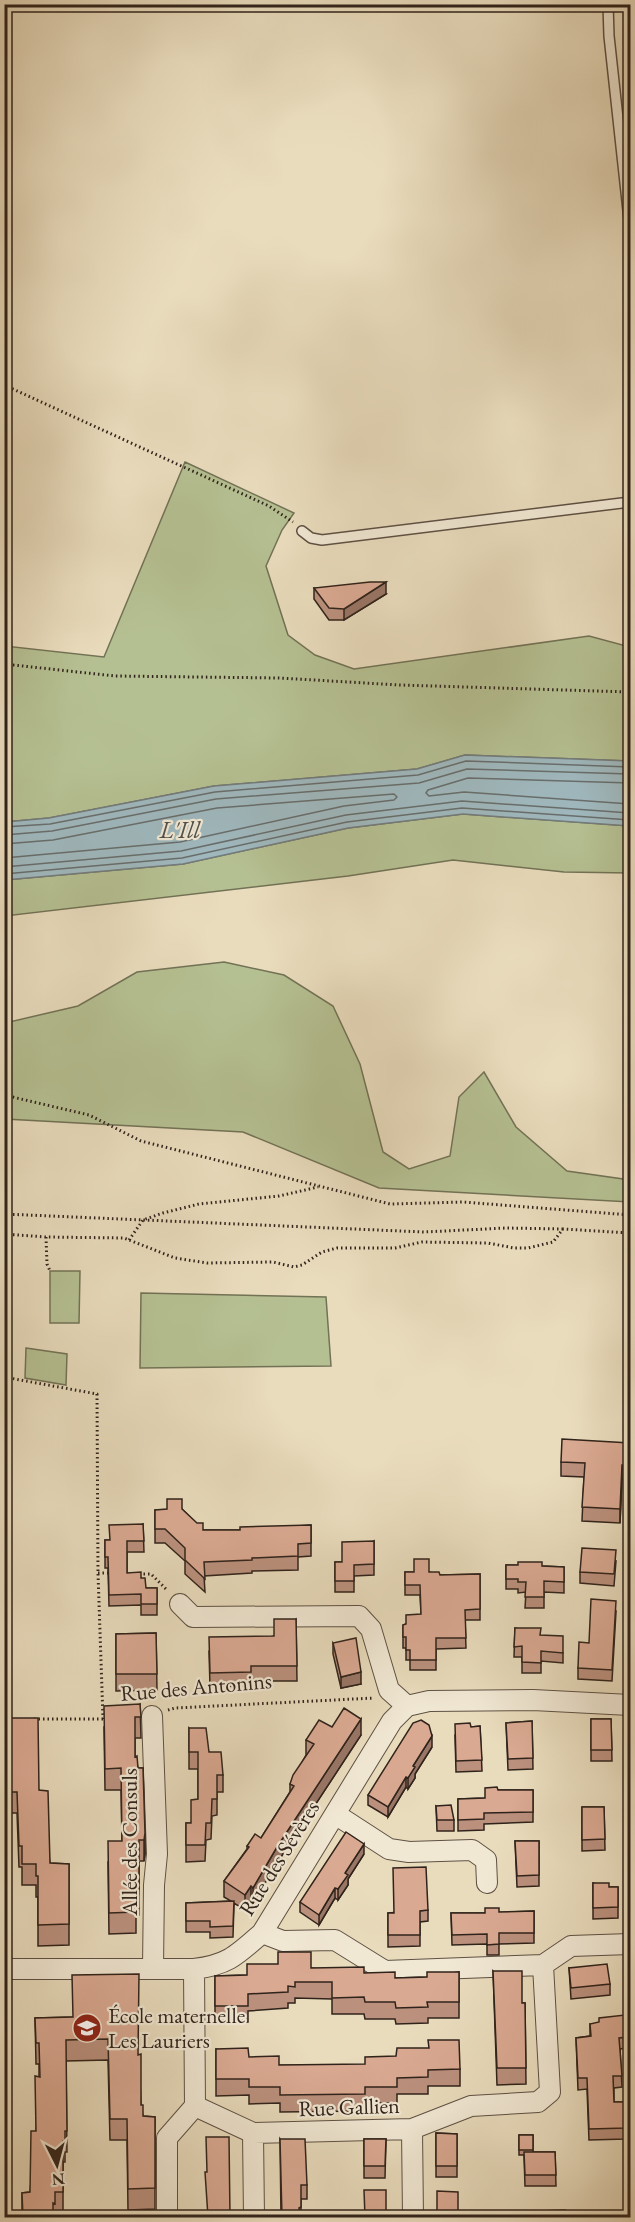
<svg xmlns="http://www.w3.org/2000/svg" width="635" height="2222" viewBox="0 0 635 2222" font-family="'EB Garamond',serif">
<rect width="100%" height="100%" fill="#e9dcbd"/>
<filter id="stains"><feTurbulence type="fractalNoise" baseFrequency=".00333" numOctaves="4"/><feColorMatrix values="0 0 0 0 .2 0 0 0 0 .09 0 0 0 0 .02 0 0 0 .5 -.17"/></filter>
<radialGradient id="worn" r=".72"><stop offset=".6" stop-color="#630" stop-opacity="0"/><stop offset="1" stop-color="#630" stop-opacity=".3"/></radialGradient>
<path fill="#b5c092" stroke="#727256" stroke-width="1.5" d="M185,462L294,513L282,530L266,566L288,635L315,655L354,669L589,636L630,647V761L465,755L417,769L214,786L49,818L5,822V646L104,657Z
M463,814L630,826V873L564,872L453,860L348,876L5,916V880L183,864L348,828Z
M224,962L284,975L333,1006L360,1064L383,1152L409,1169L450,1156L459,1097L484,1072L516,1127L567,1171L630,1180V1202L379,1188L243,1132L5,1119V1023L78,1006L137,972Z
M50,1271H80L79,1323H50Z
M141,1293L326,1297L331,1366L140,1368Z
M26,1348L67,1354L66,1385L25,1378Z"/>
<path fill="#9fb8be" stroke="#737c7d" stroke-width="1.5" d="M465,755L630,761V826L463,814L348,828L183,864L5,880V822L49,818L214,786L417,769Z"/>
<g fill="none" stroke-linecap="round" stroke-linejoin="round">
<path stroke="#686e6c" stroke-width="1.5" d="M630,783L468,778L428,790L426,793L429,796L464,792L630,804
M4,827L50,824L215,792L418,775L466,761L630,767
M4,835L52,831L216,799L419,783L467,769L630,774
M4,844L53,840L217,808L394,794L397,797L394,800L344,806L180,842L4,858
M4,867L181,851L346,815L462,801L630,813
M4,874L182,858L347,822L462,808L630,820"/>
<g stroke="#5e5144" stroke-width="12">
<path id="lane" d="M608,4L609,36L630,229
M302,531L311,538L322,540L630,502"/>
</g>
<g stroke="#5e5144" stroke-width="22">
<path id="street" d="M180,1604L193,1617L359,1616L371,1629L389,1690L407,1706
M407,1706L429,1701L533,1700L630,1705
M152,1716L157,1854L154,1885L153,1968
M335,1814L389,1849L409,1852L472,1850L486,1860L487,1883
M262,1933L283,1941L335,1940L385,1971L543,1965L571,1946L630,1944
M4,1969H194C228,1965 237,1955 262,1933L392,1721L407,1706
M194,1969L195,2106L253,2133L412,2129L471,2106L538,2102L550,2092L543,1965
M412,2129L413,2218
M253,2133L254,2218
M167,2218V2138L195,2106"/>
</g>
<path stroke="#30231b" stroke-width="3" stroke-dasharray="1.5 3" stroke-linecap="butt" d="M4,385L269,506L293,522
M4,664L115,676L279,678L400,685L630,692
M4,1095L89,1115L141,1141L390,1204L463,1202L630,1215
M4,1214L424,1232L506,1228L563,1229
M4,1234L46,1237L124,1238L175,1258L207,1263L273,1262L294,1267L302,1265L322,1252L337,1248H395L422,1242L488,1243L514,1248H528L553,1242L563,1229L630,1233
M46,1237L47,1264L50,1271
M129,1240L143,1220L163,1213L199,1204L279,1196L318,1187
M4,1377L97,1394L98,1573L103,1719
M98,1573H111
M139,1574H151L167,1590
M168,1710L175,1708L374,1698
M4,1719H13
M34,1719H103"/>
<use href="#lane" stroke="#f1e8d4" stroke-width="9"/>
<use href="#street" stroke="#f1e8d4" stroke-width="20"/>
</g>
<path fill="#bb917e" stroke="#30231b" stroke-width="1.5" d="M314,588L386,594L344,620H329L314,599Z
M630,1443V1480L622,1479L620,1523L582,1521L584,1477L561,1476V1462Z
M182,1509L203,1530H240L311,1525V1556L298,1557V1570L252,1571V1573L204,1576L205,1592L185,1574V1561L165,1543H155V1510Z
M143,1524L144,1552H127V1573L141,1578L146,1588H157V1615H141V1605L109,1606L108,1568H105V1540H110Z
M374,1541V1575L354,1576V1592H335V1562H342Z
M616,1561L614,1586L580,1583V1572Z
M506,1565L542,1566L564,1567V1593L544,1592V1608H525L526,1592L518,1593V1589H506Z
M405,1572H429L440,1575L480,1574V1620H465L466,1648L436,1649V1670H410V1660H406V1648H403V1625L406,1624L421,1614L420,1595H405Z
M616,1612L612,1681L578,1679V1668L589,1643Z
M296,1619L297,1681H251V1686L210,1687L209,1651L274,1636Z
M515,1628L540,1635L563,1653V1663L541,1661V1673H522V1657H514Z
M156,1633L157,1690L116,1691V1634Z
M333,1643L361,1684L341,1688L333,1654Z
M140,1704L141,1738H135V1757L138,1768H143L145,1854L144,1861H139V1915H136V1933L109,1934L108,1862L122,1841L121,1790H105L104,1727Z
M591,1719H611L612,1761H591Z
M532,1721L533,1769L508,1770L506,1723Z
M480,1726L482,1771L456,1772L455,1735L471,1727Z
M332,1727L361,1735L277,1863L253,1903L251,1902L245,1910L234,1903L233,1937L210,1938V1932H186V1903L231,1901L224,1897V1881L247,1849V1846L261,1838L290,1792V1784L306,1755V1740Z
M189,1728L209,1752L223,1775V1792H217V1815L212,1816L211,1839L206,1840L205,1861L186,1862V1823H191L198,1799V1769H189Z
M8,1739L39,1790L50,1863L69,1864V1945L38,1946V1897H36V1885H22V1867H19L17,1813H11V1796L8,1795Z
M432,1747L415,1774V1778L408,1789L406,1787L388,1817L368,1805V1795Z
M498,1790H533V1822L484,1824V1830L458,1831V1799L485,1798Z
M436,1806L454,1820V1831H437Z
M582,1807H604L605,1850L582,1851Z
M515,1841H539V1886L517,1887Z
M364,1854L348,1879V1885L338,1900L335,1898L319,1925L300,1912V1902Z
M593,1883L609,1887H618V1918L593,1919Z
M428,1910V1921L420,1922V1946L388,1947V1913Z
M534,1911V1943L499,1944V1955H487V1944L452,1945L451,1913H485Z
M311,1968L364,1973L395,1978L427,1977L459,1972V2018H428V2023L396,2024L395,2019H365L364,2014H332V1999L295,1998V2003H288V2008L248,2011V2022L215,2023V1976L247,1975Z
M569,1968L610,1984V1995L571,1999Z
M493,1971L522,2003H525L526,2084L497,2085Z
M73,2017L139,2055L141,2105L143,2116L155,2117V2209L128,2210L127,2140H110L108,2060L66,2061L67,2152H65V2162H63V2213H55V2217H22V2193L30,2192L36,2131L39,2076V2064H36L35,2018Z
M590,2024L627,2037V2048L620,2049L622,2087L614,2088V2102H625L626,2139L589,2140L587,2089L578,2090L576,2038L590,2036Z
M216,2049L279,2065L460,2069V2086H428V2094H397V2103H365V2111L280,2112V2103L249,2104V2095L216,2096Z
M436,2133L457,2134V2177H436Z
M519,2135H533V2152H555L556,2186H525L524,2155H519Z
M280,2139L307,2185V2199H301V2217H281Z
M364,2139H386L385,2178H364Z"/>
<path fill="#997666" stroke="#30231b" stroke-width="1.5" d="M386,582V594L344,620V609Z
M622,1465V1479L620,1523V1509Z
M361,1672V1684L341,1688V1677Z
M361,1719V1735L277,1863L253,1903V1888L277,1847Z
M432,1736V1747L415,1774V1778L408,1789V1778L413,1766Z
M406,1777V1787L388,1817V1807Z
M145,1833V1854L144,1861V1840Z
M364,1844V1854L348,1879V1885L338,1900V1889L345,1873Z
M251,1886V1902L245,1910V1895Z
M335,1888V1898L319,1925V1915Z"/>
<path fill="#daa992" stroke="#30231b" stroke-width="1.5" d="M370,582H386L344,609L329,608L314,588Z
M562,1439L630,1443V1465H622L620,1509L582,1507L585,1463L561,1462Z
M167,1499H182V1509L197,1523H203V1530H240V1527L311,1525V1543L298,1544V1556L252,1558V1560L204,1562L205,1579L185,1560V1548L165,1529H155V1510L167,1509Z
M143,1524L144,1541H127V1573L141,1572V1578H145L146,1588H157V1604H141V1594L109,1595L108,1557H105V1540H110L109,1525Z
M374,1541V1564L354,1565V1581H335V1562H342V1542Z
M582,1548L616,1550L614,1574L580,1572Z
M414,1559H429V1572H439L440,1575L480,1574V1609L465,1610L466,1638H436V1660H410V1650H406V1637H403V1625L406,1624V1615L421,1614L420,1585H405V1572H414Z
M518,1562H542V1566L564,1567V1582L544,1581V1597H525L526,1582H518V1579H506V1565H518Z
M591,1599L616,1601L612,1670L578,1668L579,1642L589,1643Z
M274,1619H296L297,1666H251V1672L210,1673L209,1637L274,1636Z
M515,1628H541L540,1635L563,1636V1653L541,1651V1663L522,1662V1646L514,1647Z
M156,1633L157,1674H116V1634Z
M356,1638L361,1672L341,1677L333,1643Z
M140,1704L141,1717H135V1757L137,1756L138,1768H143L145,1833L144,1840H139V1894H136V1912L109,1913L108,1841H122L121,1768L105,1769L104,1706Z
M344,1708L361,1719L277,1847L253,1888L251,1886L245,1895L224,1881L249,1847L247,1846L255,1834L261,1838L294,1786L290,1784L293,1775L314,1744L306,1740L319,1720L332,1727Z
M11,1718H38L39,1790L48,1791L50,1863L69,1864V1924L38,1925V1876H36V1864H22V1846H19L17,1792H11V1775L8,1774V1739H11Z
M591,1719H611L612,1750H591Z
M421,1720L429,1725L432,1736L413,1766L415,1767L408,1778L406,1777L388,1807L368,1795L413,1723Z
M532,1721L533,1758L508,1759L506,1723Z
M470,1723L471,1727L480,1726L482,1760L456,1761L455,1724Z
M189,1728H206L209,1752H221L223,1775H217V1799H212L211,1823H206L205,1845H186V1823H191V1800L198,1799V1752H189Z
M497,1787L498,1790H533V1812L484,1813V1819L458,1820V1799L485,1798V1788Z
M451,1805L454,1820H437L436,1806Z
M582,1807H604L605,1839L582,1840Z
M346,1832L364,1844L345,1873L348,1875L338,1889L335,1888L319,1915L300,1902Z
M515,1841H539V1875L517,1876Z
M426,1867L428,1910L420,1911V1935H388V1913H394L393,1868Z
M593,1883H609V1887H618V1907L593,1908Z
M234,1901L233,1926L210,1927V1921H186V1903Z
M485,1908H499V1912L534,1911V1933H499V1944L487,1945V1934L452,1935L451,1913H485Z
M278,1952H311V1968L364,1967V1973L395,1972V1978L427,1977V1972H459V2002H427L428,2007L396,2008L395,2002H365L364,1997L332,1998V1982H295V1987L288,1986V1992L248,1994V2006H215V1976L247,1975V1964H278Z
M607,1964L610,1984L571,1988L569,1968Z
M493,1971H522V2003H525L526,2068H497Z
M139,1974L138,2055L141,2054V2105H143V2116L155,2117V2188L128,2189L127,2119H110L108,2039L66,2040L67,2131H65V2141H63V2192H55V2204L53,2203V2217H23L22,2193L30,2192L31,2131H36L35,2076L40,2077L39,2043H36L35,2018L73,2017L72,1975Z
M625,2015L627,2037L619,2038L622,2076H613L614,2102H625L626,2128L589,2129L587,2078H578L576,2038L591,2036L590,2024L599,2022V2018Z
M428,2040H459L460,2069L428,2070V2077L397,2078V2087H365V2094L280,2095V2087H249V2079H216V2049L248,2048L249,2057L279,2056V2065L365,2064V2057L396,2056L397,2048H429Z
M436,2133L457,2134V2166H436Z
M519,2135H533V2150H519Z
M206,2137H229L230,2217H208L205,2172H207Z
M280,2139H305L307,2185H301V2207L299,2208L300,2217H282Z
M364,2139H386L385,2166H364Z
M524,2152H555L556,2175H525Z
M364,2190H386V2217H365Z
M437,2191L458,2192V2217H437Z
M565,2210V2217H539V2211Z"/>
<defs>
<g id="school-disc" transform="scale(1.5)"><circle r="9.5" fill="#8f2418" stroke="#f1e8d4"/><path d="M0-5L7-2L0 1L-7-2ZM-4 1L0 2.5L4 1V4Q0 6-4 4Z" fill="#fff"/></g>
</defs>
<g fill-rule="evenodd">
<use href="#school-disc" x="87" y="2028"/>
</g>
<g text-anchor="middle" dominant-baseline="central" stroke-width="4.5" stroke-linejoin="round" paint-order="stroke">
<g font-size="22" fill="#30231b" stroke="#f1e8d4">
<text transform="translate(196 1687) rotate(-5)">Rue des Antonins</text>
<text transform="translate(129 1842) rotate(-90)">Allée des Consuls</text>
<text transform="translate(279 1858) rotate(-58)">Rue des Sévères</text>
<text transform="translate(349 2107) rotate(-2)">Rue Gallien</text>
</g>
<g font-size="22" fill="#30231b" stroke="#f1e8d4" text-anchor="start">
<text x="108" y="2015">École maternelle<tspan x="108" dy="25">Les Lauriers</tspan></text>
</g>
<g font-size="24" font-style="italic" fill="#51504c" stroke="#f1e8d4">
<text x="180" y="829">L'Ill</text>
</g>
</g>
<rect width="635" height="2222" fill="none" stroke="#e9dcbd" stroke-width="24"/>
<rect x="6" y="6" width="623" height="2210" fill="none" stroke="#30231b" stroke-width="3"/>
<rect x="12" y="12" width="611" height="2198" fill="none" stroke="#30231b" stroke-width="1.5"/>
<g transform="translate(57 2165) rotate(174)" stroke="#f1e8d4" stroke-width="4.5" paint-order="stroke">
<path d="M0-4.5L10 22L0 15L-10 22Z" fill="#30231b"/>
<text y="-9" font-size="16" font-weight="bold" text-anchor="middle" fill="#30231b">N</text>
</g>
<rect width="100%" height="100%" filter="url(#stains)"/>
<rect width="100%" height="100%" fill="url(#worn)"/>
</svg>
